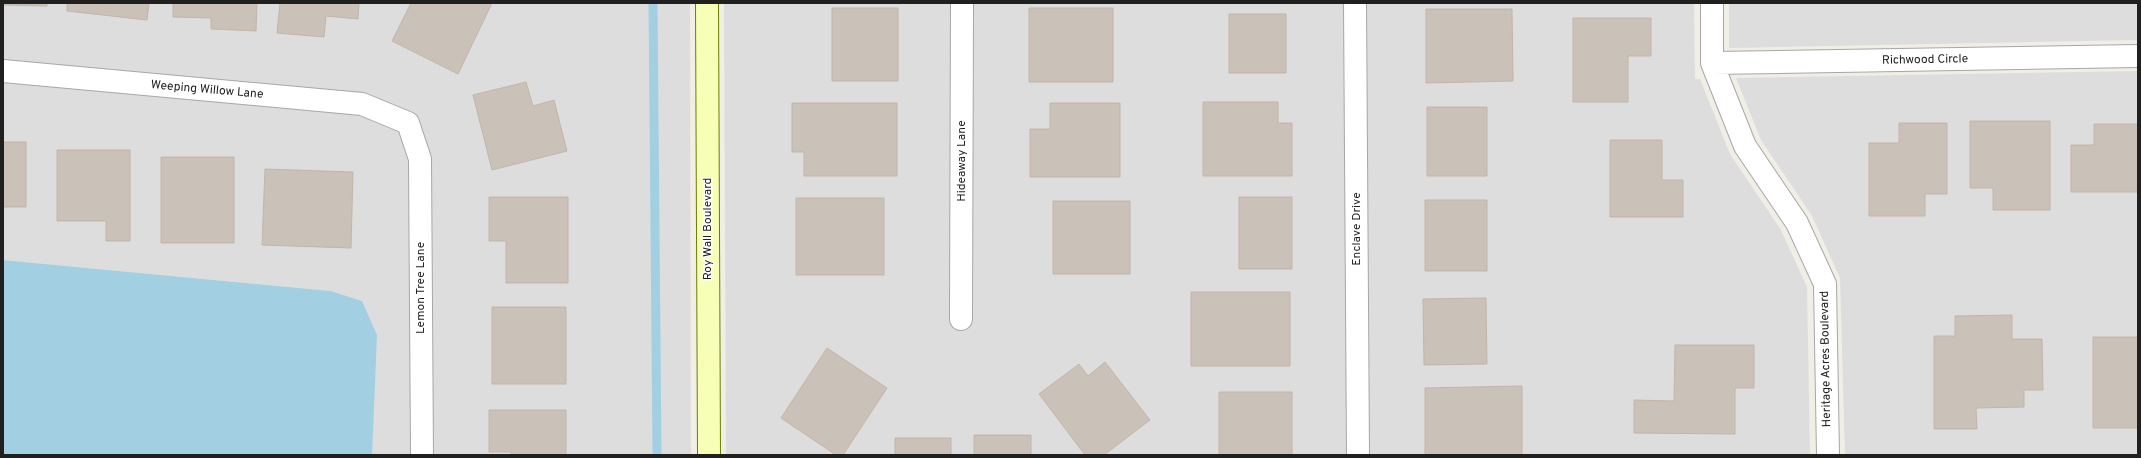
<svg xmlns="http://www.w3.org/2000/svg" width="2141" height="458" viewBox="0 0 2141 458" font-family="Overpass,sans-serif">
<rect width="100%" height="100%" fill="#f1eee5"/>
<path fill="#dedddd" d="M3,3H690L691,455H372L362,301L331,291L3,260Z
M724,3H1694L1695,79H1700L1730,154L1781,230L1807,287L1810,455H726Z
M1729,3H2138V40L1729,48Z
M2138,71V455H1845L1840,278L1812,216L1761,140L1736,78Z"/>
<path fill="#a2d0e2" d="M3,260L331,291L362,301L377,335L372,455H3Z"/>
<g fill="none" stroke-linecap="round" stroke-linejoin="round">
<path stroke="#a2d0e2" stroke-width="9" d="M653,3L657,455"/>
</g>
<path fill="#cac1b8" stroke="#c4b5a6" d="M3,3H47V6L3,5Z
M67,3H149L147,20L67,11Z
M173,3H257L256,31L211,29V18L173,17Z
M280,3H359L358,19L326,16L324,37L277,33Z
M411,3H492L458,74L392,41Z
M832,8H898V81H832Z
M1029,8H1113V82H1029Z
M1426,9H1512L1513,81L1426,83Z
M1229,14H1286V73H1229Z
M1573,18H1651V56H1628V102H1573Z
M526,82L533,106L554,100L567,151L492,170L473,95Z
M1203,102H1278V123H1292V176H1203Z
M792,103H897V176H804V152H792Z
M1050,103H1120V177H1030V129H1050Z
M1427,107H1487V176H1427Z
M1970,121H2050V210H1993V188H1970Z
M1899,123H1947V194H1925V216H1869V143H1899Z
M2094,124H2138V192H2071V145H2094Z
M1610,140H1662V180H1683V217H1610Z
M3,142H26V207H3V221Z
M57,150H130V241H106V221H57Z
M161,157H234V243H161Z
M265,169L353,172L351,248L262,245Z
M489,197H568V283H506V241H489Z
M1239,197H1292V269H1239Z
M796,198H884V275H796Z
M1425,200H1487V271H1425Z
M1053,201H1130V274H1053Z
M1191,292H1290V366H1191Z
M1486,298L1487,364L1424,365L1423,299Z
M492,307H566V384H492Z
M2012,315V339H2042L2043,390H2024V407L1976,408L1977,429H1934V336H1955V316Z
M2093,337H2138V428H2093Z
M1675,345H1754V388H1735V434L1634,433V400L1674,401Z
M827,348L887,388L843,455H836L781,418Z
M1105,362L1150,420L1104,455H1085L1039,394L1079,364L1088,376Z
M1522,386V455H1425V388Z
M1219,392H1292V455H1219Z
M489,410H566V455H511V452H489Z
M974,435H1031V455H974Z
M895,438H951V455H895Z"/>
<g fill="none" stroke-linecap="round" stroke-linejoin="round">
<g stroke="#a7a7a7" stroke-width="24">
<path id="street" d="M1355,3L1358,455
M1712,3V63L1745,146L1797,223L1825,284L1828,455
M1712,63L2138,56
M3,71L362,104L408,123L420,159L422,455
M961,319L962,3"/>
</g>
<g stroke="#697e00" stroke-width="24">
<path id="secondary" d="M707,3L709,455"/>
</g>
<use href="#street" stroke="#fff" stroke-width="22"/>
<use href="#secondary" stroke="#f7ffb6" stroke-width="22"/>
</g>
<g text-anchor="middle" dominant-baseline="central" stroke-width="3" stroke-linejoin="round" paint-order="stroke">
<g font-size="12" fill="#202020" stroke="#fff">
<text transform="translate(1925 60) rotate(-1)">Richwood Circle</text>
<text transform="translate(207 90) rotate(5)">Weeping Willow Lane</text>
<text transform="translate(962 161) rotate(-90)">Hideaway Lane</text>
<text transform="translate(708 229) rotate(-90)">Roy Wall Boulevard</text>
<text transform="translate(1357 229) rotate(-90)">Enclave Drive</text>
<text transform="translate(421 288) rotate(-90)">Lemon Tree Lane</text>
<text transform="translate(1826 359) rotate(-91)">Heritage Acres Boulevard</text>
</g>
</g>
<rect width="2141" height="458" fill="none" stroke="#202020" stroke-width="8"/>
</svg>
